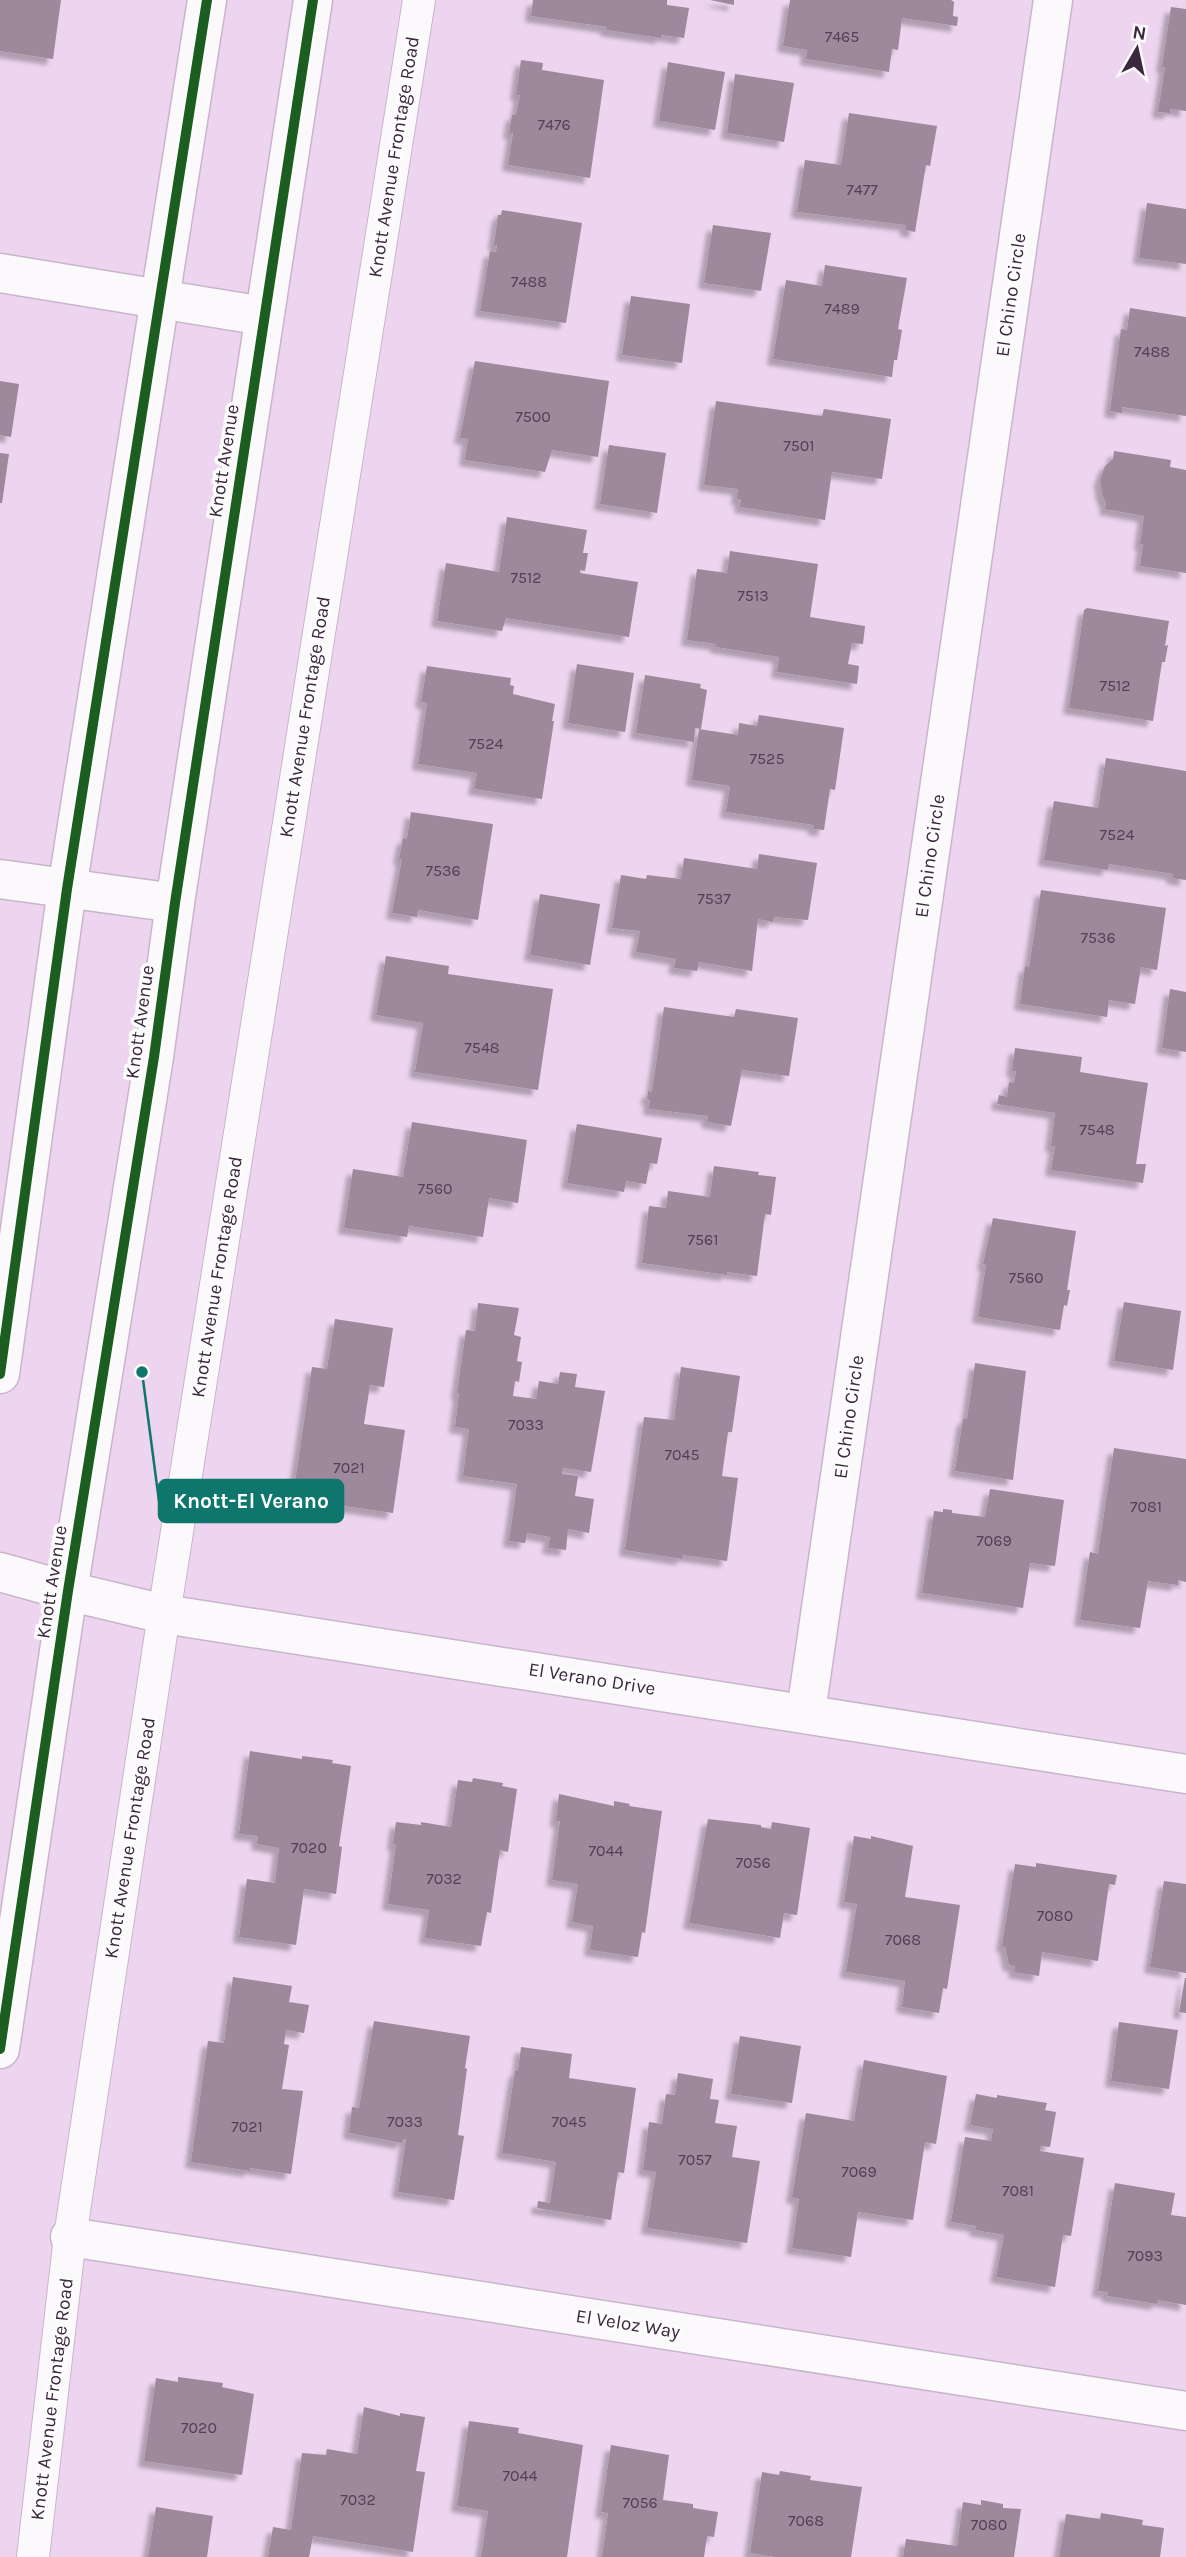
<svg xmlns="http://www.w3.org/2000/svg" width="1186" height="2557" viewBox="0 0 1186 2557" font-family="Karla,sans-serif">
<defs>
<filter id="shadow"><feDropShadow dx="-6" dy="6" stdDeviation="2" flood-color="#0004"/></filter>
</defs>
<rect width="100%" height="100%" fill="#edd5ef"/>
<path fill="#9e889b" filter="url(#shadow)" d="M0,0H61L53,59L0,51Z
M533,0H667V5L689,8L684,38L661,35V38L606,30L607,27L531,16Z
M710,0H734V5Z
M790,0H951L954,2L953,16L958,17L957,26L902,18L898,50L892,49L889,72L806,59L807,50L783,46Z
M1171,7L1186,9V111L1170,109V113L1158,112L1165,67H1162Z
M521,60L543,63L542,70L604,80L590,178L508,165L513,133H509L512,115H516L520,95H516Z
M668,62L725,72L715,130L659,121Z
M735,74L794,83L784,142L727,133Z
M849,113L937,126L930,166L926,165L915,232L906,230V225L797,212L805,160L841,165Z
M1147,203L1186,209V264L1139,258Z
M502,210L582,223L566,323L480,311L490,251L496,252L497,245H494L498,215H501Z
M713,225L771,233L761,291L704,283Z
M825,265L907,278L898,329L902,330L897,360H894L892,377L773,359L786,280L822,286Z
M631,296L690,304L682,363L622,355Z
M1130,308L1186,317V416L1122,407V413L1110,411L1121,329L1127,330Z
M475,361L609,381L598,457L552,450L545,472L465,460L468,439L460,438Z
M0,381L19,384L11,437L0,435Z
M716,401L822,416L824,409L891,419L882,479L832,472L825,520L740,507L741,500L737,499L738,489L704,485Z
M609,445L666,453L657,513L600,504Z
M1114,451L1171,460L1170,467L1186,470V573L1140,566L1143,544H1140L1144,516L1105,509L1106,504L1102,494L1100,480L1105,466L1113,459Z
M0,453L9,454L2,503H0Z
M507,517L587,530L583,553H588L585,571L580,570V573L638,582L629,637L506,618L502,631L437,621L446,563L499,572Z
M730,551L818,564L810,617L865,626L863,644L852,643L848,664L859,666L857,684L777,672L779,657L716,647V644L687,640L697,569L727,573Z
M1087,608L1169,621L1165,646L1168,645L1165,662H1162L1153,721L1069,708L1084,610Z
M577,664L634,673L625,732L568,723Z
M427,666L511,678L510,685L514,686L513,694L555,704L552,721H554L542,799L474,789L477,773L418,764L427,703L421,702Z
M645,675L701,684L700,688L707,690L701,729L695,728L694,742L636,733Z
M759,715L844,728L835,790L830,789L824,830L814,829V825L726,812L730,786L692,780L699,729L738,735L739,723L757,726Z
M1106,758L1186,771V880L1172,878L1173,874L1109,864L1108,870L1044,860L1054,801L1098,808Z
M411,812L493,824L478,920L418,910L417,917L392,913L402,859H399L403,838L407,839Z
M759,854L817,863L808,920L774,917L773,922L758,919L752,971L699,962L697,971L674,968L676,959L636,952L640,931L612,928L621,875L646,879L647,875L681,879L684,858L757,869Z
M1041,890L1166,908L1157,970L1141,967L1135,1004L1109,1000L1107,1017L1020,1004L1025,966L1029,967Z
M540,894L600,904L590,965L530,955Z
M386,956L449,966L448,974L553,989L538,1090L415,1072L423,1023L376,1015Z
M1170,989L1186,992V1052L1162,1048Z
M664,1007L734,1017L736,1009L798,1018L789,1076L742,1070L731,1126L707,1122L708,1116L649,1109L650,1100L647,1099L648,1091L652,1092Z
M1015,1048L1082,1057L1080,1072L1148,1083L1136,1164H1146L1143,1183L1051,1170L1055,1146H1051L1055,1113L997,1104L999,1095L1007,1097L1009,1082L1014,1083L1016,1071H1012Z
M412,1122L527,1140L518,1203L489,1198L483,1237L409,1226L407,1237L344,1228L353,1169L403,1177Z
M577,1124L662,1138L657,1164L650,1163L646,1184L626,1181L624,1192L567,1183Z
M714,1166L759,1172L758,1175L776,1177L771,1215L765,1214L757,1276L727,1272V1275L642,1263L649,1206L666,1208L668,1191L710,1197Z
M993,1218L1076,1231L1067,1290H1070L1067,1306L1064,1305L1060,1330L978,1317L986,1265L983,1264Z
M1124,1302L1181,1311L1173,1370L1114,1361Z
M478,1303L519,1308L514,1335L521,1337L517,1361L522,1362L519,1382L515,1381L513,1396L536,1399L539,1381L558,1384L560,1372L577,1374L575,1387L605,1391L591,1472L563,1468L562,1474L578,1476L575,1496L594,1499L589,1533L568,1529L566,1550L548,1548L550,1537L527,1533L525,1543L509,1541L517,1484L463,1476L469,1429L455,1427L459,1394L457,1393L466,1330L475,1331Z
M335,1319L393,1328L384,1387L370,1385L364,1424L405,1430L393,1513L330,1504L329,1509L292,1503L312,1367L327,1369Z
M975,1363L1026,1371L1013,1480L955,1471L963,1419H967Z
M681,1367L740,1376L732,1432H728L722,1476L738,1478L727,1561L683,1555L682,1559L625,1550L644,1417L674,1420Z
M1114,1448L1186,1459V1582L1178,1580V1585L1148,1581L1140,1628L1080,1620L1090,1552L1098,1554Z
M990,1489L1064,1500L1055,1566L1030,1563L1023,1608L922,1593L934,1511L943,1512V1509L952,1510V1513L985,1517Z
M250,1751L302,1759V1756L333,1760L332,1763L351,1766L339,1846L342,1847L336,1894L304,1889L296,1945L239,1937L247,1879L275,1883L279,1848L257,1844L258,1836L239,1834Z
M473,1778L503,1783L502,1786L517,1789L508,1852L500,1850L491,1913L487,1912L481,1946L425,1938L429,1910L388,1904L396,1845L393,1844L396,1822L421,1825V1822L451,1827L458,1780L472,1782Z
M559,1794L614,1806V1801L630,1804L629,1806L662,1811L645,1933L642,1932L638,1957L590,1950L593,1926L572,1922L578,1884L552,1880L560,1821H556Z
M708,1819L761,1825V1827L771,1829L772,1822L810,1828L797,1915L784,1913L780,1938L689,1923Z
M854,1836L871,1839V1836L913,1846L905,1897L960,1905L947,1989L943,1988L939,2013L902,2007L905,1981L846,1972L857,1904L844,1902Z
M1036,1863L1117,1875L1115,1885L1109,1884L1098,1961L1042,1952L1039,1976L1014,1972L1015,1966L1009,1965L1005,1946H1002L1015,1864L1036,1867Z
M1164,1881L1186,1884V1973L1150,1967Z
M233,1977L292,1986L289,2002L309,2005L304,2033L286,2030L284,2044L289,2045L282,2089L303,2091L291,2174L250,2168V2171L191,2162L208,2041L224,2043Z
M1185,1978H1186V2013L1179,2012Z
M374,2021L470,2036L465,2068L467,2069L458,2135L464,2136L454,2200L398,2192L406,2139H403L402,2143L349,2133L352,2107L359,2108Z
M1119,2022L1178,2030L1169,2089L1111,2081Z
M740,2036L801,2046L792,2103L731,2094Z
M521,2047L572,2054L569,2078L636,2088L624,2173L618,2172L611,2220L537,2208L538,2201L550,2203L556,2162L502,2153L515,2071H518Z
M864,2060L947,2076L936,2144L925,2142L913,2220L858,2212L851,2257L792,2248L799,2199L792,2197L806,2113L854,2121Z
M678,2073L713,2079L710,2099L719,2100L715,2123L737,2126L732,2157L760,2161L747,2243L647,2228L656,2172L643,2170L649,2122L662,2124L666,2094L675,2095Z
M976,2094L997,2098V2095L1047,2103L1045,2110L1056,2112L1050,2147L1041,2146L1040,2151L1084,2158L1071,2236L1063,2235L1055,2287L996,2277L1004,2235L975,2230L976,2226L951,2222L965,2137L991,2141L993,2129L970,2125Z
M1115,2183L1175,2193L1171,2215L1186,2217V2305L1158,2300L1157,2304L1107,2296L1108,2292L1098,2291Z
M178,2377L223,2383L222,2387L254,2394L242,2475L144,2461L156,2378L178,2382Z
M364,2407L400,2416V2413L425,2417L416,2471L425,2472L413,2552L313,2536L309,2557H268L273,2527L291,2530L302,2453L326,2455L327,2449L357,2454Z
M469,2421L519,2428L518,2433L583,2445L567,2557H481L488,2511L457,2506Z
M611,2445L669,2455L663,2500L693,2504V2508L718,2512L714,2537L707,2536L704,2557H602L608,2513L601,2512Z
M780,2471L811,2476L810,2480L862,2487L851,2557H775L750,2553L762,2472L779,2475Z
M981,2500L1003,2504V2508L1021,2509L1014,2557H903L906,2539L957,2546L963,2502L981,2505Z
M156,2507L213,2516L207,2557H148Z
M1101,2513L1143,2520L1142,2525L1164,2528L1160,2557H1059L1066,2514L1100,2519Z"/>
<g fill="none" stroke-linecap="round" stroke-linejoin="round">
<g stroke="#c9b5cb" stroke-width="34">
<path id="lane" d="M33,2557L70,2237L164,1614L419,0"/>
</g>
<g stroke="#c9b5cb" stroke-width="41">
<path id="street" d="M0,273L264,316
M0,879L175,903
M806,1712L1053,0
M70,2237L1186,2411"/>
</g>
<g stroke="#c9b5cb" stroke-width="41">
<path id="secondary" d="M0,1374L67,889L207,0
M0,1572L68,1591L164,1614L1186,1774
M0,2049L68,1591L154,1057L175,903L313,0"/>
</g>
<use href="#lane" stroke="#fcf9fd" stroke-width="32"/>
<use href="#street" stroke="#fcf9fd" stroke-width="38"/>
<use href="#secondary" stroke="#fcf9fd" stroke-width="38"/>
<g stroke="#fcfcfc" stroke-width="15">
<path id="cycleway" d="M0,1374L67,889L207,0
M0,2049L68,1591L154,1057L175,903L313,0"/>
</g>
<use href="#cycleway" stroke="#1b5e20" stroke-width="10"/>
</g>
<g text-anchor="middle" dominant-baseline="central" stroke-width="7" stroke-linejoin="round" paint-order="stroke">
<g font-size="16" fill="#543f55">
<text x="842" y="36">7465</text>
<text x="554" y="124">7476</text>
<text x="862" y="189">7477</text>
<text x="529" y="281">7488</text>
<text x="842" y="308">7489</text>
<text x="1152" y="351">7488</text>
<text x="533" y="416">7500</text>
<text x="799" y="445">7501</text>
<text x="526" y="577">7512</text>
<text x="753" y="595">7513</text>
<text x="1115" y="685">7512</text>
<text x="486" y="743">7524</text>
<text x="767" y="758">7525</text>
<text x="1117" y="834">7524</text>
<text x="443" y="870">7536</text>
<text x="714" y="898">7537</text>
<text x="1098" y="937">7536</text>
<text x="482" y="1047">7548</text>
<text x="1097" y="1129">7548</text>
<text x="435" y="1188">7560</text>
<text x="703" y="1239">7561</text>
<text x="1026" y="1277">7560</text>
<text x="526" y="1424">7033</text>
<text x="682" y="1454">7045</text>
<text x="349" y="1467">7021</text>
<text x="1146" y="1506">7081</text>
<text x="994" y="1540">7069</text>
<text x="309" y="1847">7020</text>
<text x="606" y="1850">7044</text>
<text x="753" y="1862">7056</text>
<text x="444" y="1878">7032</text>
<text x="1055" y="1915">7080</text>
<text x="903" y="1939">7068</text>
<text x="405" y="2121">7033</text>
<text x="569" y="2121">7045</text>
<text x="247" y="2126">7021</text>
<text x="695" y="2159">7057</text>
<text x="859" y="2171">7069</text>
<text x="1018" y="2190">7081</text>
<text x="1145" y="2255">7093</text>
<text x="199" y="2427">7020</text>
<text x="520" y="2475">7044</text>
<text x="358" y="2499">7032</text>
<text x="640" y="2502">7056</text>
<text x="806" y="2520">7068</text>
<text x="989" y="2524">7080</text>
</g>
<g font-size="19" fill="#3c273e" stroke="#fcfcfc">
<text transform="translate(394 157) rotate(-81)">Knott Avenue Frontage Road</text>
<text transform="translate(1011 295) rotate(-82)">El Chino Circle</text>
<text transform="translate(224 461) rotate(-81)">Knott Avenue</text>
<text transform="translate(305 717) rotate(-81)">Knott Avenue Frontage Road</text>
<text transform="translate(930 856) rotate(-82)">El Chino Circle</text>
<text transform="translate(140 1022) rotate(-82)">Knott Avenue</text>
<text transform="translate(217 1277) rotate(-81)">Knott Avenue Frontage Road</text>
<text transform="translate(849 1417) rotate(-82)">El Chino Circle</text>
<text transform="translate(52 1582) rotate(-81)">Knott Avenue</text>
<text transform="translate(592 1679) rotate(9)">El Verano Drive</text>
<text transform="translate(130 1838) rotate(-81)">Knott Avenue Frontage Road</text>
<text transform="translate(628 2324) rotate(9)">El Veloz Way</text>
<text transform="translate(52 2399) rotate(-83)">Knott Avenue Frontage Road</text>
</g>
</g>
<path fill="none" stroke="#0f766e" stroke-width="2.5" d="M142 1372L159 1501"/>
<circle fill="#0f766e" stroke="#fcfcfc" stroke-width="2.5" cx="142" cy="1372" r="7"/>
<rect fill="#0f766e" stroke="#0f766e" stroke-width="2.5" x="159" y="1480" width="184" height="42" rx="7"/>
<g font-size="21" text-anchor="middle" font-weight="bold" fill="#fff">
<text x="251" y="1508">Knott-El Verano</text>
</g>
<g transform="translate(1137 49) rotate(9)" stroke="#fcfcfc" stroke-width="5" paint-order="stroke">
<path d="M0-5L12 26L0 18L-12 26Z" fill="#3c273e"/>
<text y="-10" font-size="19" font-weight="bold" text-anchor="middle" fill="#3c273e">N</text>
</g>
</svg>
